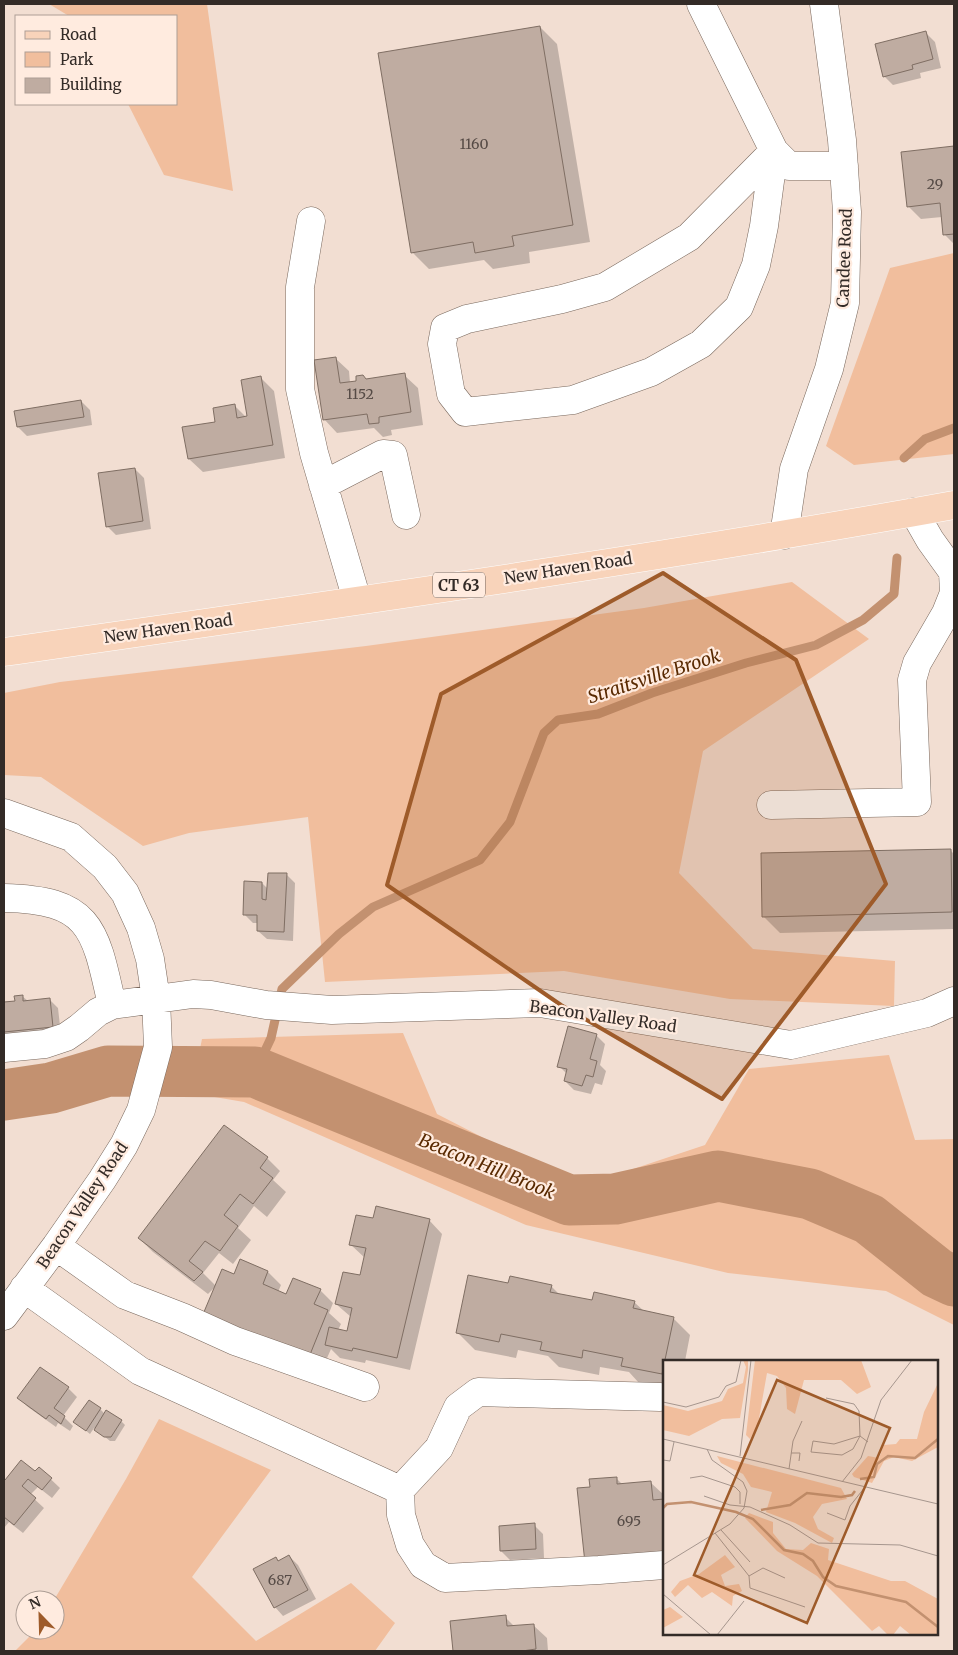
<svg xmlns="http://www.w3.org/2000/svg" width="958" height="1655" viewBox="0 0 958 1655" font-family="Merriweather,serif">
<rect width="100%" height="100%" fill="#f2ded2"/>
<path fill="#f1be9d" d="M49,4H207L233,191L164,175L128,104H176V16H69Z
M954,253V454L854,465L826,446L890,268Z
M792,582L869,639L703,751L679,873L753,949L895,961L894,1006L730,999L564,971L325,982L308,817L189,833L143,846L41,777L4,775V693L60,682L366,646L644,608Z
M403,1033L437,1114L579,1187L705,1145L749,1069L889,1055L915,1140L954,1139V1325L886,1291L728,1273L526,1225L244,1102L191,1093L202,1039Z
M159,1419L271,1470L192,1577L256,1641L351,1583L395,1623L375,1651H15L36,1630H55V1600H54L126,1479Z"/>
<path fill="#0003" d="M540,27L557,44L590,242L529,252L530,263L493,269L484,260L429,269L412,252Z
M926,33L935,42L941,68L920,73L921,78L893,85L884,76Z
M954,147V244L944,234L942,217L921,219L908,206L902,153Z
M335,358L349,371L350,383L404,375L418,388L423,425L391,430L392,435L383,437L374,428L337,433L324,419Z
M261,378L274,391L285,458L203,472L189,459L217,423L234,405L246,417H248Z
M81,401L90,410L92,425L27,436L18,427Z
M135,469L144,478L151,529L116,535L107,526Z
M950,850L954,854V929L780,933L763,916Z
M286,874L295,883L293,941L267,939L258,931V923H253L244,914L262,883L268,889Z
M22,996L28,1001L49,999L58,1008L61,1035L4,1041V1003L17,1002Z
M596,1035L605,1044L600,1065L606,1071L602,1085L595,1083L591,1094L574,1090L565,1081L567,1074L559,1066Z
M267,1158L280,1171L273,1180L286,1192L267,1217L254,1206L238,1228L251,1240L233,1264L219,1253L203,1273L216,1286L208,1294L153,1252L139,1238Z
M429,1220L442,1234L410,1370L366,1360L365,1363L340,1358L331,1349L320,1374L235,1275L268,1272L281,1285L278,1292L287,1296L320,1290L333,1303L329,1313L341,1324L338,1330L348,1333L351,1317L336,1304L361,1277L365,1258L350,1244Z
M509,1285L551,1286L560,1295L593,1302H634L645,1312L673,1318L690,1335L685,1361H664V1388L639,1383L629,1372L600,1367L599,1375L559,1367L548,1356L518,1350L516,1358L475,1350L457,1332Z
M40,1368L68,1388L77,1397L63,1416L73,1426L70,1431L58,1423L56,1427L28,1407L19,1398Z
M100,1409L105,1414L121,1421L125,1425L115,1441H110L94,1428L90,1434L75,1422Z
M39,1468L60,1488L52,1498L38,1487L30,1495L44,1508L23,1533L9,1522L4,1528V1480L5,1481L35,1472Z
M616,1478L623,1485L650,1482L664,1495V1569L591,1488Z
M534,1525L543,1534L544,1558L510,1560L501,1551Z
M289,1556L298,1565L316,1599L283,1616L275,1607L276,1558L279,1562Z
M505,1617L515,1627L533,1625L547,1638L548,1651H454L451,1622Z"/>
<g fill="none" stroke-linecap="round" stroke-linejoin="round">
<path stroke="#c39170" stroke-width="9" d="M904,458L925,439L954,428
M255,1072L271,1038L282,989L339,934L373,907L480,860L510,822L544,733L558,720L598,714L652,693L746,663L816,645L863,620L894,594L897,558"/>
<path stroke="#c39170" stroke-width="51" d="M4,1095L51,1088L108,1071L255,1072L569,1200L615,1199L718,1176L810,1194L869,1219L937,1273L954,1281"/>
</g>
<path fill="#bfaca1" stroke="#7f6e63" d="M540,26L573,225L512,236L514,246L475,253L473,242L411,253L378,53Z
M926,31L933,59L912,65L913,69L883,77L875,44Z
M954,146V234L943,235L940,203L907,207L901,152Z
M336,357L340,383L356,381V376L363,375L366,379L405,373L411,412L379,417V423L369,424L367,414L323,420L314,360Z
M261,376L273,445L188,459L182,427L215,422L213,408L235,404L237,418L247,416L241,380Z
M81,400L84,417L17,427L14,411Z
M135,468L143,521L106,527L98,473Z
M951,849L952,912L762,917L761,853Z
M268,873H287L284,932L257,931V915H243L244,881L262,882V899L266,900Z
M23,995V1001L50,998L53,1027L4,1032V1002L15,1001L14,996Z
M568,1026L597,1034L590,1059L597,1061L593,1077L586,1075L582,1086L564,1081L567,1069L557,1067Z
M224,1125L268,1157L260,1168L273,1178L253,1204L240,1194L224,1215L238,1226L220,1251L205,1241L189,1261L203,1272L194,1281L138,1238Z
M376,1206L430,1219L397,1358L353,1348L352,1351L325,1345L329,1327L347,1331L352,1308L335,1304L343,1272L360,1275L366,1248L349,1245L356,1215L373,1218Z
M240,1259L268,1271L263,1284L286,1294L293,1278L321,1289L314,1304L328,1310L307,1362L201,1319L222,1269L234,1274Z
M468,1275L508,1283L510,1276L552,1285L550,1292L592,1300L594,1292L635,1301L633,1308L674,1317L662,1374L621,1366L623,1358L583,1350L582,1358L540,1350L542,1342L501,1334L499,1342L456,1333Z
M40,1367L69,1387L54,1408L65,1416L61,1424L49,1415L46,1419L17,1398Z
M89,1400L101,1408L86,1431L73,1422Z
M106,1410L122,1420L111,1437H104L94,1430Z
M21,1460L35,1471L39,1467L52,1478L42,1490L28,1479L22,1486L36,1498L14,1525L4,1517V1478L5,1480Z
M617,1477V1484L651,1481L653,1500L664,1499V1554L585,1563L577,1488L590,1487L589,1479Z
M535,1523L536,1549L500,1551L499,1526Z
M289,1555L308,1590L274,1608L253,1569L276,1557L278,1561Z
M506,1615L507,1626L534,1624L536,1649L522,1651H453L450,1621Z"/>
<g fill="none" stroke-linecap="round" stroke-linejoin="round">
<g stroke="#79685d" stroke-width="29">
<path id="minor" d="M701,4L774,151L789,166H844
M774,151L764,226L756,265L739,307L701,344L651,372L573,400L465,412L451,394L442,344L445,328L467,319L562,299L605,287L689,237Z
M311,221L300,287V389L314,453L357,600
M323,485L383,454L393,455L406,515
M914,512L930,540L953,572
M784,535L794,469L829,369L845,303L847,212L842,140L824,4
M771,805L917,802L912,680L917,663L946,613L954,593L953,572L954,562
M4,813L71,837L105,867L125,893L141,928L150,959L156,999L158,1047L141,1110L124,1145L102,1180L56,1246L4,1316
M4,898C91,900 95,928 112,1005
M4,1048L45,1044L66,1037L79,1028L98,1012L112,1005L193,994L211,995L266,1005L332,1010L540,1003L791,1045L927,1013L954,1001
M56,1246L125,1295L182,1317L235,1341L365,1387
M24,1288L140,1371L400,1490L439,1448L458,1407L478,1392L660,1397
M400,1490L401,1515L410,1545L423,1565L445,1578L599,1570L664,1565"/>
</g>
<g stroke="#fff" stroke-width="29">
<path id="major" d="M4,652C321,606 639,562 954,505"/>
</g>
<use href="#minor" stroke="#fff" stroke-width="28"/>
<use href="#major" stroke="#f8d3ba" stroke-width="28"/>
</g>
<path fill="#9e5b2a" fill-opacity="0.2" stroke="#9e5b2a" stroke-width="4" stroke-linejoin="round" d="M663,573L796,660L886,884L722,1099L561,1005L387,885L441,694Z"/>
<g text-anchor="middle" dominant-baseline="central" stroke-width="4.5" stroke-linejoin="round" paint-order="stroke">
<g font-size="14" fill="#564b46">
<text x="474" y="144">1160</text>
<text x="935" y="184">29</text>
<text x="360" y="394">1152</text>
<text x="629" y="1521">695</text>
<text x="280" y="1580">687</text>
</g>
<rect fill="#ffebdf" stroke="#70655e" stroke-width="1" x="433" y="572.5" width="52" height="25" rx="4"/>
<g font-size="15" font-weight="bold" fill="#332b27">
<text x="459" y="585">CT 63</text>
</g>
<g font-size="16" fill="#332b27" stroke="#ffebdf">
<text transform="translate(844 258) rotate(-88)">Candee Road</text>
<text transform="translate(568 568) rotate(-9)">New Haven Road</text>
<text transform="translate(168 628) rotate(-8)">New Haven Road</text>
<text transform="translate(603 1016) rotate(8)">Beacon Valley Road</text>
<text transform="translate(82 1205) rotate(-56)">Beacon Valley Road</text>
</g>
<g font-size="18" font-style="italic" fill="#592900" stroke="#ffebdf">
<text transform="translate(654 676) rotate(-18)">Straitsville Brook</text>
<text transform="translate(487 1166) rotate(22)">Beacon Hill Brook</text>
</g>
</g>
<g transform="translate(663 1360)">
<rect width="275" height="275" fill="#f2ded2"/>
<path d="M80,0H85V10L77,58L59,59L26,76L0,70V45L25,51L59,41L65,29L80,23L83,7ZM92,0H198L208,27L194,34L178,20H141L132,54L124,49L123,28L114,16L104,13L95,64L87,79L83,75ZM275,23V87L249,101L231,97L221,101L209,123L191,117L189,114L205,96L216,98L221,85L233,84L237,79H254L261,52ZM54,96L178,128L184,139L159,144L150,157L155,169L171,178L169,183L132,163L103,152L109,132L88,127L80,114L58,103ZM86,153L110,162V173L123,189L140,190L148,183L166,189L165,200L228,221H242L275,239V275H248L237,266L230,275H225L216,266L209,271L154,216L114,191L82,158ZM62,195L72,207L58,215L62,226L76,224L79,231L70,236L69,246L49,232L39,238L25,225L12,237L8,232L17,221L36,214ZM7,247L20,257L0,268V250Z" fill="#f1be9d"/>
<path fill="none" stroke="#c39170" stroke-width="2.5" d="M197,119L211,117L214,104L225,96L252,98L275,79M0,148L4,144L28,142L73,152L90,159L121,190L140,194L150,201L160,217L173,226L243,242L275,267M98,150L127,145L144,133L178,137L189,135L192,131"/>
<path fill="none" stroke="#a6968e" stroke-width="1" d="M163,38L191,44L196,51L197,76L205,82M0,42L23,47L56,37L63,26L73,22L78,0M197,76L190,89L179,95L148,92L150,81L171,84ZM0,79L275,144M128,93H137L136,101M77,96L88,0M0,100L7,101L11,82M126,109L130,81L139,61M27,118L39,116L72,127L77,132V144M179,122L198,98L218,40L249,0M41,136L67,145L87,147L127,165L155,183L237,185L275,196M164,153L182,160L187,146L202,127M58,170L87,202M52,173L86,216L100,208L122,218M0,205L67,164L81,148L84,131L80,122L49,100L44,89M86,216L87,228L142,247M0,234L48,275M54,275L81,241"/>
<path fill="#9e5b2a" fill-opacity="0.15" stroke="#9e5b2a" stroke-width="2.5" d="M114,20L227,68L144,263L31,215Z"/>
<rect width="275" height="275" fill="none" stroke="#332b27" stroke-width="2.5"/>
</g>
<rect width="958" height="1655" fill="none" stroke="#332b27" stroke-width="10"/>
<rect x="15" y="15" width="162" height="90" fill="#ffebdf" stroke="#ad9e95"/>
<rect x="25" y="31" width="25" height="8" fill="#f8d3ba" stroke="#ad9e95"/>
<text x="60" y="40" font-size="15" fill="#332b27">Road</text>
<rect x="25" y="52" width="25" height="15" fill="#f1be9d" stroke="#ad9e95"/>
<text x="60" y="65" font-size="15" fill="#332b27">Park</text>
<rect x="25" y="78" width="25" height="15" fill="#bfaca1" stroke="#ad9e95"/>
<text x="60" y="90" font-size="15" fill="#332b27">Building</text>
<g transform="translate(40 1615) rotate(337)"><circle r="24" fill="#ffebdf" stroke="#ad9e95"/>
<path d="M0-4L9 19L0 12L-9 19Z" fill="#9e5b2a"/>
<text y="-8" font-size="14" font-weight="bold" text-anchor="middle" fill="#332b27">N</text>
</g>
</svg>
